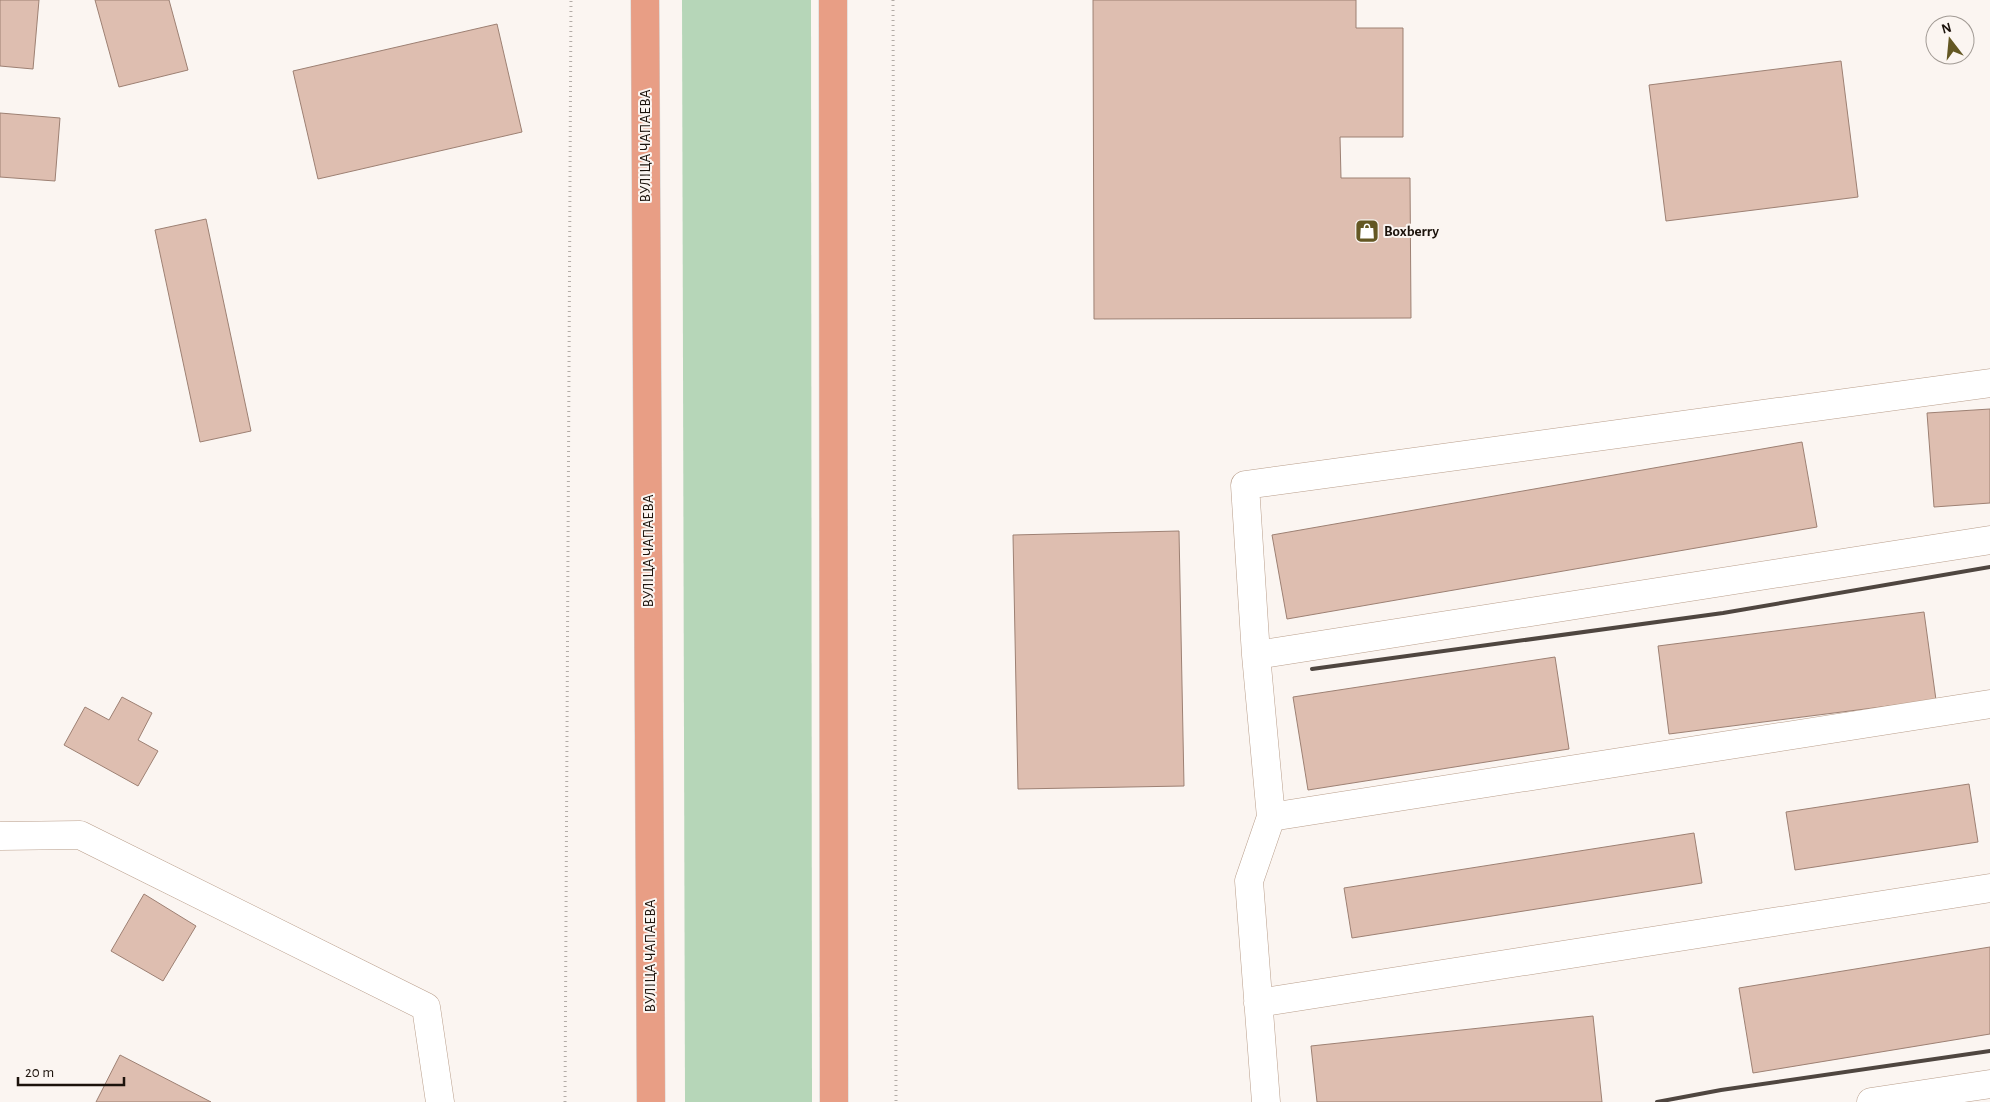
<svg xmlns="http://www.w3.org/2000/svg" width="1990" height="1102" viewBox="0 0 1990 1102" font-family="'Alegreya Sans',sans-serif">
<rect width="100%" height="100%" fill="#fbf5f1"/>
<path fill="#b6d6b8" d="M682,0H811L812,1102H685Z"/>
<path fill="#debeb0" stroke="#9d8073" d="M0,0H39L33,69L0,66Z
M95,0H169L188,70L119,87Z
M1093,0H1356V28H1403V137H1340L1341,178H1410L1411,318L1094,319Z
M497,24L522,132L318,179L293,71Z
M1841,61L1858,197L1666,221L1649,85Z
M0,113L60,118L55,181L0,177Z
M206,219L251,431L200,442L155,230Z
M1990,409V503L1934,507L1927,413Z
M1802,442L1817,527L1287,619L1272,535Z
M1179,531L1184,786L1018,789L1013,535Z
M1924,612L1936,700L1669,734L1658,646Z
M1555,657L1569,749L1308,790L1293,697Z
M122,697L152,713L138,740L158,751L138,786L64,745L85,707L109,720Z
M1969,784L1978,842L1795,870L1786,812Z
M1694,833L1702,883L1352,938L1344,888Z
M144,894L196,926L163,981L111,951Z
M1990,947V1034L1753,1073L1739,988Z
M1593,1016L1602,1102H1317L1311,1046Z
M120,1055L211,1102H96Z"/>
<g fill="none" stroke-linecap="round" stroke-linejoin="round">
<g stroke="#b99e8b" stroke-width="29">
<path id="minor" d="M1256,655L1990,540
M1271,817L1990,704
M0,836L80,835L426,1007L440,1102
M1258,1003L1990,888
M1266,1102L1249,881L1271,817L1256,655L1245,485L1990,383
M1871,1102L1990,1084"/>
</g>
<g stroke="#d2d0ce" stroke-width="29">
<path id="major" d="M645,0L651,1102
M833,0L834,1102"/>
</g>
<path stroke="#b3aca7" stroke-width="3" stroke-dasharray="1 4" stroke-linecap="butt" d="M893,0L896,1102
M565,1102L571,0"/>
<use href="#minor" stroke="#fff" stroke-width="28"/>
<use href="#major" stroke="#e89e85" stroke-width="28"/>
<path stroke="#4f4640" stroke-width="4" d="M1312,669L1723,613L1990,567
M1657,1102L1721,1090L1990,1051"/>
</g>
<defs>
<g id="shop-square" transform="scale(1.25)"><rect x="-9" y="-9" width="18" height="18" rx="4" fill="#635723" stroke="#fbf5f1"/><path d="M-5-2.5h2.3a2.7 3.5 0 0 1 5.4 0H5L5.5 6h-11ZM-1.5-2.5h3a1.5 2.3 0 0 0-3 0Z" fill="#fff"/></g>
</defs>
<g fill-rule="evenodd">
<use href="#shop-square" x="1367" y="231"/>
</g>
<g text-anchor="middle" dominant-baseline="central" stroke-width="4" stroke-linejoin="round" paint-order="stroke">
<g font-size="15" fill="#1c130c" stroke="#fbf5f1">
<text transform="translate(645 146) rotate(-90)">ВУЛІЦА ЧАПАЕВА</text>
<text transform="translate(648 551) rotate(-90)">ВУЛІЦА ЧАПАЕВА</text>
<text transform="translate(650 956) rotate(-90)">ВУЛІЦА ЧАПАЕВА</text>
</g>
<g font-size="15" font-weight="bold" fill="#1c130c" stroke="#fbf5f1" text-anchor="start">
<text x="1384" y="231">Boxberry</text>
</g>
</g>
<g transform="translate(1950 40) rotate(344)"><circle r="24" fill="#fbf5f1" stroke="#a29b95"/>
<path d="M0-4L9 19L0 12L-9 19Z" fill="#635723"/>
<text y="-8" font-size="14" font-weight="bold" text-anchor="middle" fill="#1c130c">N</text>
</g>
<path d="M18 1077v8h106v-8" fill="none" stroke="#1c130c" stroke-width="2.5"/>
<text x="25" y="1077" font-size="15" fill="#1c130c" stroke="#fbf5f1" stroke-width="4" paint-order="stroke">20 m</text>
</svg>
